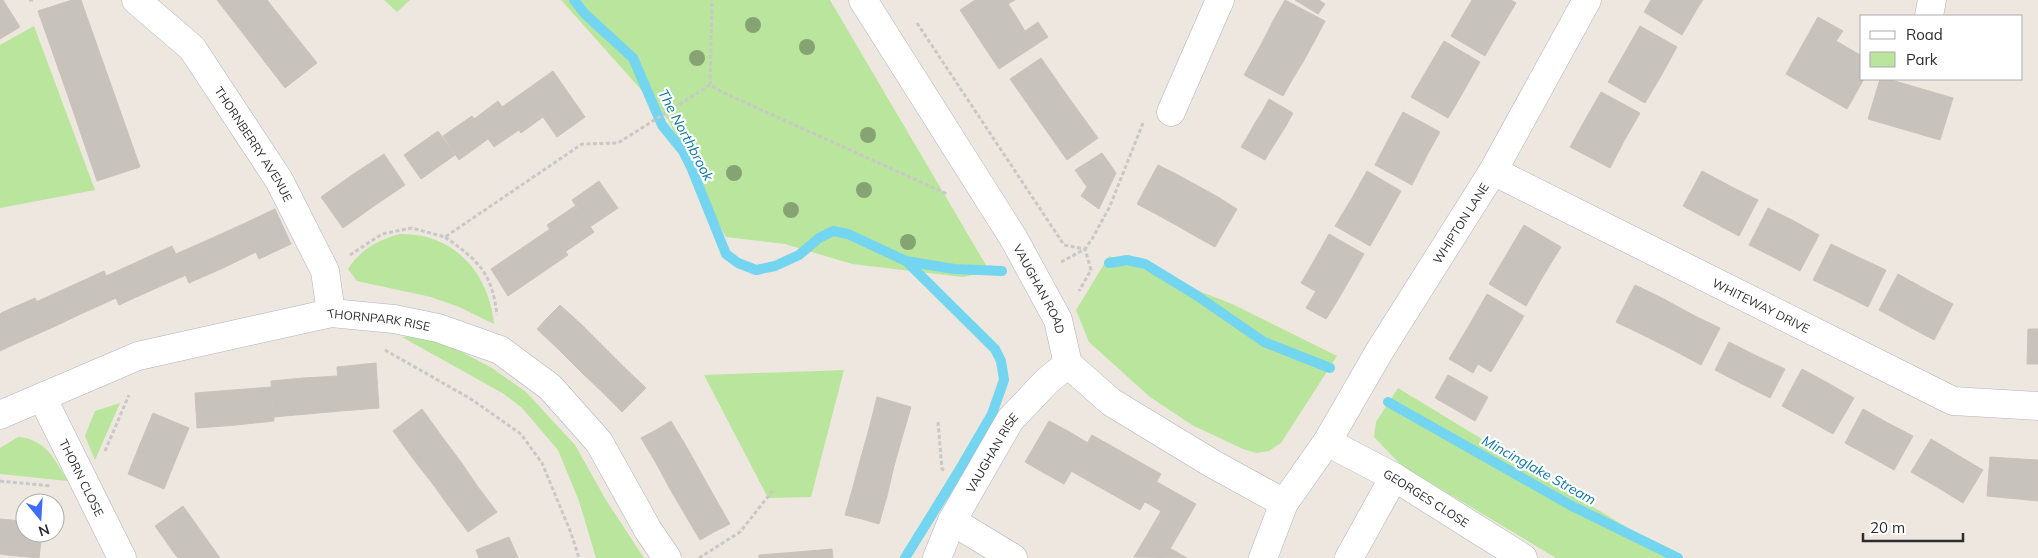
<svg xmlns="http://www.w3.org/2000/svg" width="2038" height="558" viewBox="0 0 2038 558" font-family="Mulish,sans-serif">
<rect width="100%" height="100%" fill="#eee7e0"/>
<path fill="#b9e59c" d="M384,0H410L397,12Z
M561,0H830L990,272L962,277L852,264L785,244L726,237L702,193L669,121Z
M34,26L95,190L0,208V45Z
M400,234C454,233 489,273 494,324L459,307L431,297L357,281L348,269C361,249 378,240 400,234Z
M1109,256L1232,304L1337,356L1281,443L1269,451L1256,453L1243,449L1192,425L1150,397L1089,342L1076,310Z
M423,336L458,350L492,368L526,392L575,445L606,500L644,558H596L579,501L558,450L522,408L504,394L402,337Z
M844,370L811,497L768,498L704,375Z
M1398,388L1677,558H1556L1401,465L1374,437L1376,422Z
M120,403L95,460L85,436L95,411Z
M18,437C46,439 54,459 68,481L0,474V448Z"/>
<g fill="none" stroke-linecap="round" stroke-linejoin="round">
<path stroke="#73d5f0" stroke-width="10" d="M574,0L585,14L633,58L662,125L683,151L691,167L726,254L738,263L756,270L775,266L799,255L819,238L833,231L848,234L906,261L954,269L1002,271
M1109,263L1127,260L1145,264L1196,295L1264,342L1330,368
M1388,402L1572,506L1678,558
M905,558L957,474L992,414L1004,380L1001,361L995,349L906,261"/>
</g>
<path fill="#c7c2bb" stroke="#cac3b9" d="M0,0H3L20,27L0,39Z
M72,0H81L110,82L68,96L38,11Z
M217,0H254L231,18Z
M254,0H267L317,63L285,88L231,18Z
M975,0H1015L1008,4L1016,16L979,39L960,10Z
M1285,0L1325,21L1314,42L1274,19Z
M1295,0H1319L1325,4L1318,14Z
M1472,0H1511L1516,3L1500,30L1466,10Z
M1651,0H1683L1697,9L1682,35L1644,12Z
M1683,0H1703L1697,9Z
M1466,10L1500,30L1485,56L1451,36Z
M1016,16L1025,31L1038,22L1048,37L999,69L979,39Z
M1818,17L1843,31L1836,41L1862,56V79H1864L1847,109L1786,74Z
M1274,19L1314,42L1303,62L1263,41Z
M1640,26L1677,47L1661,76L1624,54Z
M1263,41L1303,62L1292,80L1253,59Z
M1444,41L1480,62L1462,94L1425,73Z
M1624,54L1661,76L1645,103L1608,82Z
M1041,58L1069,98L1038,119L1010,79Z
M1253,59L1292,80L1283,96L1244,75Z
M553,71L585,117L557,137L543,117L521,133L502,107Z
M1425,73L1462,94L1448,118L1411,97Z
M1880,79H1888L1953,98L1940,140L1868,119Z
M110,82L140,167L97,181L68,96Z
M1601,92L1640,113L1624,141L1585,120Z
M1069,98L1098,138L1067,160L1038,119Z
M1269,99L1293,113L1286,126L1262,112Z
M498,101L519,130L494,147L474,119Z
M1262,112L1286,126L1279,137L1255,123Z
M1403,112L1440,132L1426,157L1389,138Z
M472,116L488,139L459,160L443,136Z
M1585,120L1624,141L1610,168L1570,147Z
M1255,123L1279,137L1272,148L1249,134Z
M438,131L455,155L421,179L404,155Z
M1249,134L1272,148L1265,160L1241,147Z
M1389,138L1426,157L1412,185L1375,165Z
M1102,153L1116,173L1099,209L1081,196L1087,187L1075,170Z
M384,154L405,185L374,206L352,175Z
M1158,165L1178,175L1156,214L1137,204Z
M1367,171L1401,191L1386,218L1352,198Z
M1702,171L1730,186L1711,221L1683,206Z
M352,175L374,206L343,228L321,197Z
M1178,175L1198,186L1176,225L1156,214Z
M599,181L618,208L590,227L572,200Z
M1198,186L1218,197L1195,236L1176,225Z
M1730,186L1758,200L1739,236L1711,221Z
M1218,197L1237,209L1215,247L1195,236Z
M1352,198L1386,218L1370,246L1335,226Z
M575,206L594,232L565,252L547,225Z
M1768,208L1794,221L1775,258L1749,245Z
M275,209L291,244L259,259L243,224Z
M1794,221L1819,235L1800,271L1775,258Z
M243,224L256,252L223,268L210,239Z
M1524,225L1561,247L1542,278L1505,257Z
M550,229L568,255L508,296L491,269Z
M1329,234L1364,254L1350,279L1315,259Z
M210,239L223,268L189,283L176,254Z
M1831,244L1858,257L1840,293L1813,280Z
M172,246L186,275L152,290L139,261Z
M1505,257L1542,278L1526,306L1489,284Z
M1858,257L1886,270L1868,307L1840,293Z
M1315,259L1350,279L1336,303L1301,283Z
M139,261L152,290L119,305L106,276Z
M104,271L116,298L83,313L71,286Z
M1898,274L1925,289L1906,325L1879,310Z
M1635,285L1662,298L1643,335L1616,322Z
M71,286L83,313L49,329L36,302Z
M1925,289L1953,304L1934,340L1906,325Z
M1316,291L1336,303L1326,319L1306,308Z
M1487,294L1524,316L1508,343L1471,322Z
M35,298L49,329L15,344L1,313Z
M1662,298L1695,316L1677,352L1643,335Z
M560,305L582,325L570,337L548,317Z
M1,313L15,344L0,351V314Z
M1695,316L1720,328L1701,365L1677,352Z
M548,317L570,337L558,349L537,329Z
M1471,322L1508,343L1491,372L1478,364L1473,373L1449,359Z
M582,325L603,346L592,359L570,337Z
M2028,329H2038V364H2027Z
M570,337L592,359L580,371L558,349Z
M1729,342L1757,356L1742,384L1715,370Z
M603,346L624,367L613,379L592,359Z
M1757,356L1785,369L1770,398L1742,384Z
M592,359L613,379L601,391L580,371Z
M376,363L379,408L340,411L337,367Z
M624,367L646,388L634,400L613,379Z
M1802,369L1828,383L1808,420L1782,406Z
M1448,375L1488,397L1475,421L1435,398Z
M338,376L340,411L307,414L304,378Z
M304,378L307,414L274,417L271,381Z
M613,379L634,400L622,412L601,391Z
M1828,383L1854,398L1833,434L1808,420Z
M271,387L274,421L236,425L233,390Z
M233,390L236,425L197,428L195,393Z
M877,397L894,402L885,433L869,429Z
M894,402L911,407L902,438L885,433Z
M422,409L443,438L414,460L393,431Z
M1863,409L1888,423L1869,456L1845,443Z
M153,413L189,428L176,459L140,444Z
M671,421L686,446L670,455L656,430Z
M1049,421L1068,431L1044,473L1025,462Z
M1888,423L1913,436L1894,470L1869,456Z
M869,429L885,433L878,462L861,457Z
M656,430L670,455L656,463L641,438Z
M1068,431L1088,443L1064,484L1044,473Z
M885,433L902,438L894,466L878,462Z
M1092,435L1115,448L1094,484L1071,471Z
M443,438L461,462L432,483L414,460Z
M1931,439L1956,454L1937,487L1911,472Z
M140,444L176,459L164,489L128,474Z
M686,446L700,471L685,481L670,455Z
M1115,448L1138,461L1117,497L1094,484Z
M1956,454L1983,470L1963,503L1937,487Z
M670,455L685,481L670,489L656,463Z
M861,457L878,462L870,491L853,487Z
M1990,457L2021,459L2018,499L1987,496Z
M2021,459L2038,460V501L2018,499Z
M1138,461L1161,474L1140,510L1117,497Z
M461,462L478,487L450,508L432,483Z
M878,462L894,466L887,496L870,491Z
M700,471L714,496L699,505L685,481Z
M685,481L699,505L684,513L670,489Z
M1157,482L1196,504L1170,549L1147,535L1161,511L1145,502Z
M478,487L497,512L468,532L450,508Z
M853,487L870,491L862,519L845,515Z
M870,491L887,496L879,524L862,519Z
M714,496L730,524L714,532L699,505Z
M699,505L714,532L700,540L684,513Z
M183,506L203,534L174,553L155,526Z
M0,519L11,520L7,555L0,554Z
M11,520L25,522V533H42L39,558L7,555Z
M203,534L220,558H178L174,553Z
M1147,535L1187,558H1186L1134,557Z
M509,537L518,558H479L476,550Z
M832,549L833,558H798L797,552Z
M797,552L798,558H759V555Z"/>
<g fill="none" stroke-linecap="round" stroke-linejoin="round">
<g stroke="#b0b3bd" stroke-width="29">
<g id="minor">
<path id="s1" d="M136,0L192,48L279,180L325,271L331,313"/>
<path id="s2" d="M863,0L1014,239L1058,320L1068,364L1111,402L1213,464L1284,503"/>
<path d="M1929,16L1932,0"/>
<path d="M1171,112L1220,0"/>
<path id="s3" d="M1493,171L1953,401L2038,406"/>
<path id="s4" d="M42,397L122,558"/>
<path id="s5" d="M0,415L138,356L331,313L394,319L438,328L500,350L550,387L599,442L648,530L667,558"/>
<path id="s6" d="M1327,442L1394,477L1523,558"/>
<path d="M952,521L1013,558"/>
<path id="s7" d="M937,558L952,521L1010,420L1047,381L1068,364"/>
<path id="s8" d="M1263,558L1284,503L1327,442L1379,352L1493,171L1587,0"/>
<path d="M1349,558L1394,477"/>
</g>
</g>
<path stroke="#c8c8c8" stroke-width="3" stroke-dasharray="4 2.5" stroke-linecap="butt" d="M29,0H35
M917,23L1064,245L1085,249L1091,270L1079,291
M710,85L712,0
M445,237C479,261 492,273 497,315
M350,255L382,234L412,228L445,237L582,144L618,143L710,85L722,92L947,194
M1061,262L1085,249L1092,239L1110,206L1143,123
M385,350L471,399L521,434L542,463L571,533L579,558
M938,422L942,469L946,471
M105,451L129,395
M0,481L51,486
M699,558L740,532L774,489"/>
<use href="#minor" stroke="#fff" stroke-width="28"/>
</g>
<g fill="#86a473">
<circle cx="753" cy="25" r="8"/>
<circle cx="807" cy="47" r="8"/>
<circle cx="697" cy="58" r="8"/>
<circle cx="868" cy="135" r="8"/>
<circle cx="734" cy="173" r="8"/>
<circle cx="864" cy="190" r="8"/>
<circle cx="791" cy="210" r="8"/>
<circle cx="908" cy="242" r="8"/>
</g>
<g text-anchor="middle" dominant-baseline="central" stroke-width="4.5" stroke-linejoin="round" paint-order="stroke">
<g font-size="12" fill="#2d2d2d" stroke="#fff">
<text stroke="none"><textPath href="#s1" startOffset="188">THORNBERRY AVENUE</textPath></text>
<text stroke="none"><textPath href="#s8" startOffset="390">WHIPTON LANE</textPath></text>
<text stroke="none"><textPath href="#s2" startOffset="339">VAUGHAN ROAD</textPath></text>
<text stroke="none"><textPath href="#s3" startOffset="300">WHITEWAY DRIVE</textPath></text>
<text stroke="none"><textPath href="#s5" startOffset="396">THORNPARK RISE</textPath></text>
<text stroke="none"><textPath href="#s7" startOffset="119">VAUGHAN RISE</textPath></text>
<text stroke="none"><textPath href="#s4" startOffset="90">THORN CLOSE</textPath></text>
<text stroke="none"><textPath href="#s6" startOffset="114">GEORGES CLOSE</textPath></text>
</g>
<g font-size="14" font-style="italic" fill="#0c76a2" stroke="#fff">
<text transform="translate(686 135) rotate(62)">The Northbrook</text>
<text transform="translate(1539 470) rotate(29)">Mincinglake Stream</text>
</g>
</g>
<rect x="1860" y="15" width="162" height="65" fill="#ffffff" stroke="#ababab"/>
<rect x="1870" y="31" width="25" height="8" fill="#ffffff" stroke="#ababab"/>
<text x="1906" y="40" font-size="15" fill="#2d2d2d">Road</text>
<rect x="1870" y="52" width="25" height="15" fill="#b9e59c" stroke="#ababab"/>
<text x="1906" y="65" font-size="15" fill="#2d2d2d">Park</text>
<g transform="translate(40 518) rotate(162)"><circle r="24" fill="#ffffff" stroke="#ababab"/>
<path d="M0-4L9 19L0 12L-9 19Z" fill="#3f6cfc"/>
<text y="-8" font-size="14" font-weight="bold" text-anchor="middle" fill="#2d2d2d">N</text>
</g>
<path d="M1863 533v8h100v-8" fill="none" stroke="#2d2d2d" stroke-width="2.5"/>
<text x="1870" y="533" font-size="15" fill="#2d2d2d" stroke="#ffffff" stroke-width="4" paint-order="stroke">20 m</text>
</svg>
